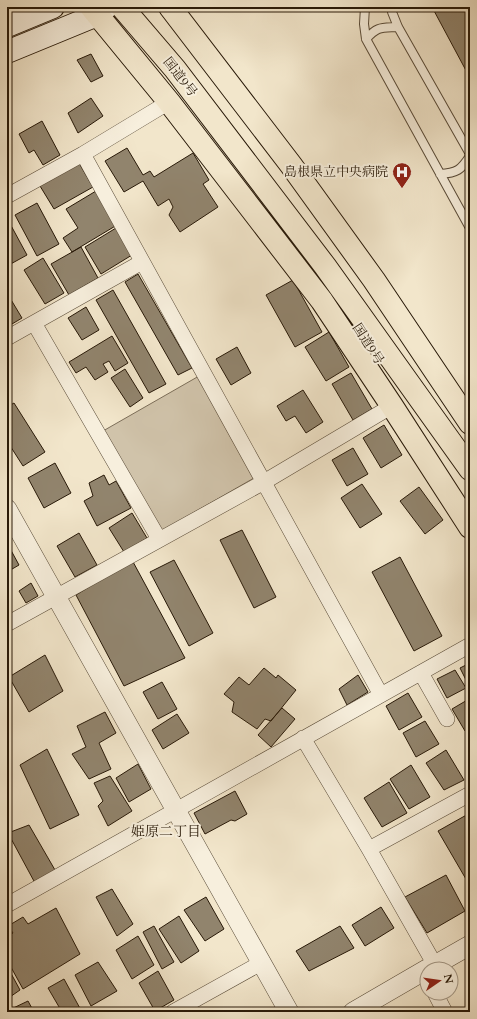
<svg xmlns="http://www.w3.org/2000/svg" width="477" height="1019" viewBox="0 0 477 1019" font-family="Cardo,'Noto Serif JP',serif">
<rect width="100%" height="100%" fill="#f2e6cb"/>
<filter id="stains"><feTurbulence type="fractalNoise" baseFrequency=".005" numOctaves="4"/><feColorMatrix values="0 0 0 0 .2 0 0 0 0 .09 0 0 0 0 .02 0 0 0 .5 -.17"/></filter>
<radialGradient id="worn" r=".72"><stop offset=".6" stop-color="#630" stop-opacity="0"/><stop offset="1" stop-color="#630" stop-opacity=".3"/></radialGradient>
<path fill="#d0c3aa" stroke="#7c6e59" d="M199,376L254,478L160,532L103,431Z"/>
<path fill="#91846d" stroke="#281908" d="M432,7H470V78Z
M91,54L103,76L91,82L77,60Z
M91,98L103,116L78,133L68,113Z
M42,121L60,155L43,165L34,150L29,153L19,134Z
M127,148L143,175L150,171L154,177L193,153L209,180L203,184L218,207L180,232L169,215L173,207L169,199L158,206L143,181L124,192L105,161Z
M79,163L93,187L54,209L40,186Z
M96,191L117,225L72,252L63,238L78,228L66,209Z
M37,203L59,244L37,256L15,215Z
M8,220L27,255L7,266V221Z
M116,228L132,255L101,274L85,247Z
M81,247L98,278L69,295L51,264Z
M43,258L64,293L45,304L24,270Z
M138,274L192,368L178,375L125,282Z
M293,280L322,332L295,347L266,295Z
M113,290L166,384L149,393L96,300Z
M7,293L22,318L7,327Z
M86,307L99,330L82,340L68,318Z
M329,332L349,367L326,381L305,347Z
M112,336L128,363L115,371L109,361L103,364L108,372L95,380L86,367L76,373L69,362Z
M237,347L251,373L231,385L216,359Z
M125,369L143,398L130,407L111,378Z
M351,373L372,409L353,420L332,384Z
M303,390L323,422L306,433L295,416L286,421L277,406Z
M14,403L45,452L23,466L7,441V407Z
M384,425L402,455L381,468L363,438Z
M353,448L368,474L347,486L332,460Z
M55,463L71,493L44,508L28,478Z
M104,475L109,485L116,481L131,508L97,526L84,501L93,496L89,483Z
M362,484L382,514L360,528L341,498Z
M419,487L443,520L425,534L400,501Z
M132,513L147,538L124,552L109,528Z
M242,530L276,597L254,608L220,540Z
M79,533L97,565L75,577L57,546Z
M7,543L19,565L7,572Z
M400,557L442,636L414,651L372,572Z
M132,560L185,658L124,686L76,595Z
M174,560L213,633L189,646L150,572Z
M31,583L38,596L26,603L19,591Z
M45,655L63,691L29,712L9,677Z
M470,663V688L460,668Z
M264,668L276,678L278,675L296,690L271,721L265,719L257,729L232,712L234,702L224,694L239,677L249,685Z
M455,670L466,688L447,698L437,679Z
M358,675L368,692L347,705L339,689Z
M162,682L177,709L158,719L143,692Z
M408,693L422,717L399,730L386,706Z
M469,699L470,728L465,731L452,709Z
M282,708L295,719L271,747L258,735Z
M105,712L116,733L99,743L111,769L89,779L72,754L86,747L77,726Z
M177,714L189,733L163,749L152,730Z
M425,721L439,744L416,757L403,733Z
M47,749L79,815L50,829L20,765Z
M446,750L464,780L444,790L426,763Z
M138,764L151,789L129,802L116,778Z
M411,765L430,797L409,809L390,779Z
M110,776L132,811L108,826L98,806L103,801L94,783Z
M389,782L407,813L382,827L364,798Z
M235,791L247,814L235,821L231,820L205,834L194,813Z
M470,813V886L438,831Z
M29,825L55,870L35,883L8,833Z
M446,875L465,911L427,933L405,897Z
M112,889L133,924L117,936L96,897Z
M206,897L224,929L205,941L184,910Z
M381,907L394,928L365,946L352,925Z
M56,908L80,954L23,989L7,960V937L13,933L8,926L23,917L28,924Z
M179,916L199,951L181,963L159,929Z
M154,926L174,962L162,969L143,932Z
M340,926L354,948L309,971L296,951Z
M138,936L154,965L132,979L116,950Z
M98,962L117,991L91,1006L75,975Z
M7,966L20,990L7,999Z
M158,971L174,1000L155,1011L139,983Z
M64,979L82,1012H62L48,988Z
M28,1001L34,1012H7V1011Z"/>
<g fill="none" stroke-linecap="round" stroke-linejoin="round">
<g stroke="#5a4c39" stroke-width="10">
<path id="service" d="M365,7L364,24L366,39L470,228
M394,7L392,12L398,27L470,154
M366,39C378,26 381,28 398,27
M440,174C457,173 461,170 470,156"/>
</g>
<g stroke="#5a4c39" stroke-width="16">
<path id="minor" d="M83,154L381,695
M7,196L83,154L169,102
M34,323L159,539
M7,338L142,262
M7,624L264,482L392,406
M421,673L447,719
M303,738L369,849L435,965
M369,849L470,794
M7,905L470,645
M435,993L445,1012
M173,1012L261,963"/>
</g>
<g stroke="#5a4c39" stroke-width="20">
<path id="tertiary" d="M7,509L289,1012
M428,969L470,945
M353,1012L427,969"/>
</g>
<g stroke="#281908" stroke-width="24">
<path id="secondary" d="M7,26L53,7
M7,52L97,15L107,7"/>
</g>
<g stroke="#281908" stroke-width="24">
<path id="trunk" d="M91,7L169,102L322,301L392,406L470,527
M122,7L175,69L325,266L470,469
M170,7L291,165L374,280L470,423"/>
</g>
<use href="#service" stroke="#f7efdd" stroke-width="8"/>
<use href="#minor" stroke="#f7efdd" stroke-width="15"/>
<use href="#tertiary" stroke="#f7efdd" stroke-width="19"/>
<use href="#secondary" stroke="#f7efdd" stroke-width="22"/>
<use href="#trunk" stroke="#f2e6cb" stroke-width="22"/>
</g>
<defs>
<g id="hospital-pin" transform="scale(1)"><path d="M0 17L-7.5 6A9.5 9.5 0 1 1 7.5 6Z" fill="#8f2418" stroke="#f7efdd"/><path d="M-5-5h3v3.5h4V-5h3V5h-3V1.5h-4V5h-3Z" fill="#fff"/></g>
</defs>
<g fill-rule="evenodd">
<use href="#hospital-pin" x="402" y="172"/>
</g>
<g text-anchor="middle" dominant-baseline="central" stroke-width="4" stroke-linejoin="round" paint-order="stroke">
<g font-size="13" fill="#281908" stroke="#f7efdd">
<text transform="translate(180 77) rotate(52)">国道9号</text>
<text transform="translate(368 344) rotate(57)">国道9号</text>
</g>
<g font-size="13" fill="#281908" stroke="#f7efdd" text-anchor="end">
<text x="388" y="172">島根県立中央病院</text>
</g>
<g font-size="14" fill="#281908" stroke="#f7efdd">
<text x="166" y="831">姫原二丁目</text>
</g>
</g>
<rect width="477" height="1019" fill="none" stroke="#f2e6cb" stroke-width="24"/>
<rect x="8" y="8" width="461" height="1003" fill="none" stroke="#281908" stroke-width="2"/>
<rect x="12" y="12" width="453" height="995" fill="none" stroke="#281908"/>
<g transform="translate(439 981) rotate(77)"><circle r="19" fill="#f7efdd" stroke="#a49988"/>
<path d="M0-3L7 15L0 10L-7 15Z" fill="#8f2418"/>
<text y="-6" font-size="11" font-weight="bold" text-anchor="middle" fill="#281908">N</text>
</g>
<rect width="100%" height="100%" filter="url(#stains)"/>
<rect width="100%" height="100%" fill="url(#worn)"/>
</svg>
